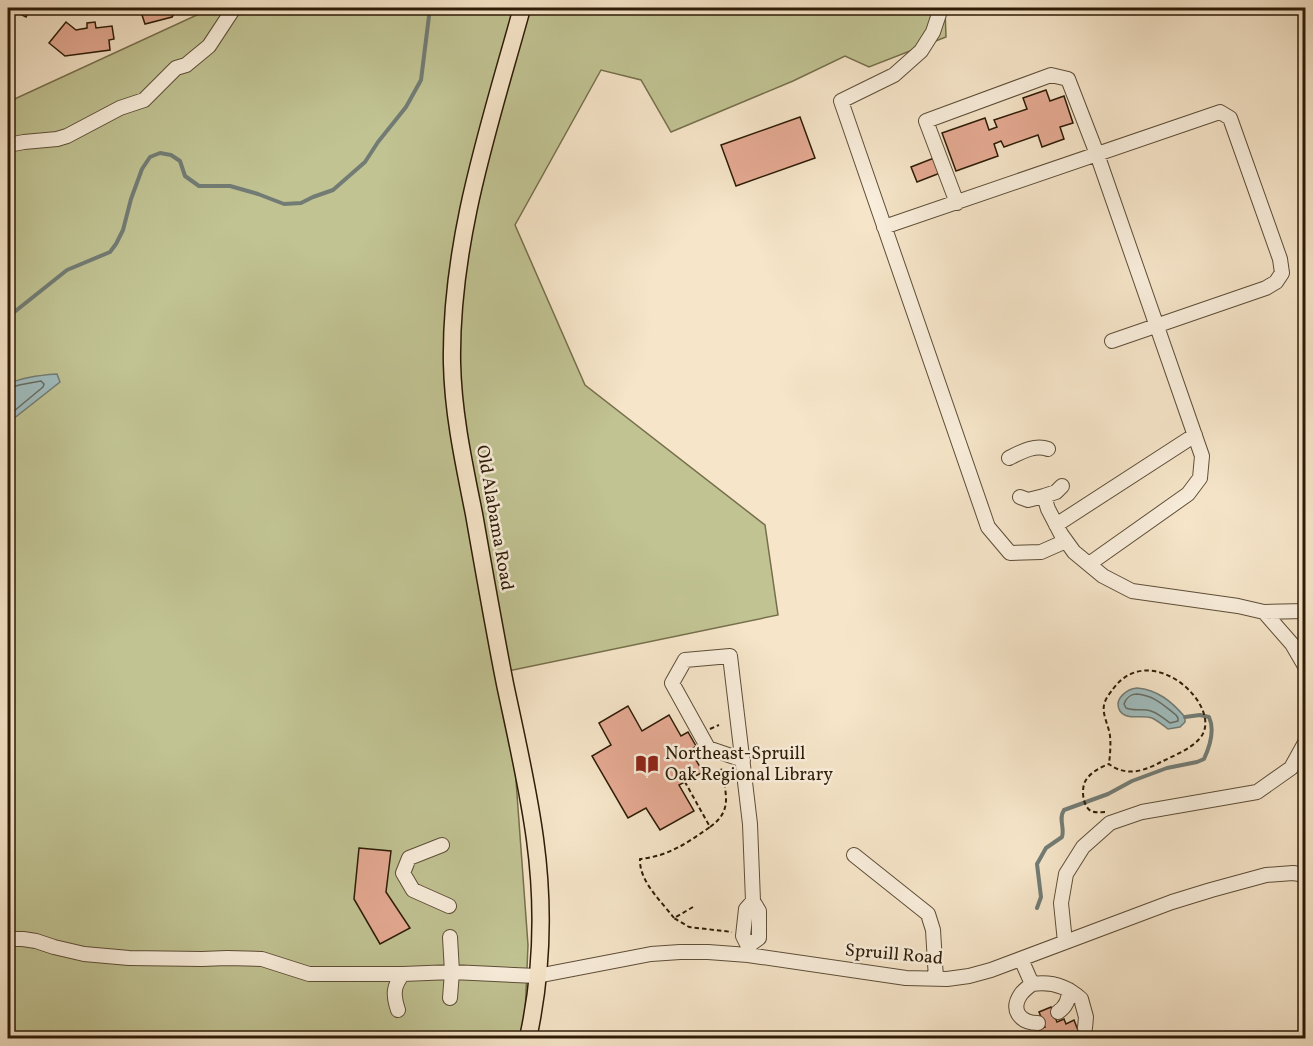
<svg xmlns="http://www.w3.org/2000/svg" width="1313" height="1046" viewBox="0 0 1313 1046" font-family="Vollkorn,serif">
<rect width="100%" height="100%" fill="#f6e5c9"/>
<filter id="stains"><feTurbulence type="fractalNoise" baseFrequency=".00333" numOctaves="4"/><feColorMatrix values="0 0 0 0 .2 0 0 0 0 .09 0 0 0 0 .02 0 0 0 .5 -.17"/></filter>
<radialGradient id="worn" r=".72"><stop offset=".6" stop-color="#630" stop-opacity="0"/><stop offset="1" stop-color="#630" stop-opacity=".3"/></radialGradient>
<path fill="#c1c393" stroke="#766f4c" stroke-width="1.5" d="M212,8H945L946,37L869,67L845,56L793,81L671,132L641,80L601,70L515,225L585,385L765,525L778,615L508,671L528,945L524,1038H8V102Z"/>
<path fill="#a0bdbf" stroke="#727c75" stroke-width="1.5" d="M57,374L60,382L8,423V384C23,377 41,375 57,374Z
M1137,688C1158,690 1171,701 1185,717V722L1180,727L1168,729C1163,725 1158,721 1152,718C1142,714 1127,721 1120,711C1113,699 1127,689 1137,688Z"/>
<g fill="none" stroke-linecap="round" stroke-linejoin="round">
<path stroke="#666c62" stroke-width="1.5" d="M8,389L19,385L41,381L44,384L43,387L8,416
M1137,694C1155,696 1162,704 1176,715L1178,718V721L1170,723C1163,718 1156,711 1147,710C1139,709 1133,711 1126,708L1124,704C1126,698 1131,694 1137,694Z"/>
<path stroke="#727c75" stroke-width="4" d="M8,317L67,270L110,252L116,244L123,230L131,199L142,169L150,157L160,153L171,155L180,161L185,176L199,186H230L258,194L284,204L301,203L313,197L333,190L365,162L378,142L406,107L421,80L430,8
M1037,908L1041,897L1037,864L1046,848L1062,837C1065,827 1058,819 1064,810L1108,794L1132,781L1167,768L1197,762L1204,759C1210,746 1215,730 1209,717L1200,715L1185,717"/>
</g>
<path fill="#e5aa93" stroke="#2c1b06" stroke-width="1.5" d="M8,8H31L26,17Z
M145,8H178L172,17L145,24L140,9Z
M66,22L76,30L87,28V23L95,22L96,28L112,26L114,39L109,40L110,50L65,56L49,43Z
M1046,90L1050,101L1064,96L1073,123L1060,127L1064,139L1042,147L1038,135L1004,147L1001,141L994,144L998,156L956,171L942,133L985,118L989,130L997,127L994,120L1027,109L1023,98Z
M800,117L815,158L736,186L721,145Z
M934,158L940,173L917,182L911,167Z
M628,706L642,731L669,715L681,736L688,732L696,746L690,750L703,772L679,785L694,811L660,830L646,808L628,818L592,756L611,745L599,723Z
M359,848L391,851L386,892L410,928L380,944L354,899Z
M1051,1007L1057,1022L1064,1019L1066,1024L1074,1020L1081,1038H1034L1042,1035L1039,1029L1045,1027L1039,1012Z"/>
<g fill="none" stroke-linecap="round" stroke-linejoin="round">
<g stroke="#5e4e37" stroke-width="16">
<path id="minor" d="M941,8L933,32L921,51L894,75L841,101L988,527L1010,553L1041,552L1066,541
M8,145L24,142L57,139L67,136L120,108L144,100L176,68L186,65L209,46L234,8
M957,203L926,121L1051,75L1068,79L1097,154L1202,456L1200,478L1188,494L1089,564
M884,227L1220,112L1230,118L1280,259L1282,273L1276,282L1266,288L1112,341
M1009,458C1021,452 1035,444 1048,449
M1062,486L1056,492L1044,496L1048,509L1061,534L1074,552L1103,576L1132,591L1238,606L1264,612L1292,644L1306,668
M1020,497L1028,500L1044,496
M1056,525L1195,435
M1264,612L1306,611
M743,760L708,748L672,683L685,660L730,656L750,824L753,901L759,911V938L748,946
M442,845L409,858L403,873L413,890L449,906
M854,855L928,914L933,930L936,979
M8,939H23L36,941L54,947L84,954L129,958L202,959L227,958L262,959L309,974H403L452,972L537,976L651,954L680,952H708L748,955L906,978L947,979L969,976L991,970L1172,902L1211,890L1266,875L1293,873L1306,875
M1065,942L1061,903L1066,874L1083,847L1110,823L1142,812L1257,792L1291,768L1306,741
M748,955V946L743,936L746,909L753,901
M1021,959L1032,984C1051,981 1067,986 1081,999L1086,1017L1085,1028
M1032,984C1028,987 1024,990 1021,994C1010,1010 1020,1023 1038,1023
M450,998L452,972L450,937
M398,1010C393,995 393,986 403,974
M1058,1012C1066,1007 1069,1000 1069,990"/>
</g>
<g stroke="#2c1b06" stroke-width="19">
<path id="major" d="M522,8C490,124 450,241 452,363C453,414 464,464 474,514C484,571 494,628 505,684C516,736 528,787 535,839C544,905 542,974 528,1038"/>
</g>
<path stroke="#2c1b06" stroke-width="2" stroke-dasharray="4.5 3" stroke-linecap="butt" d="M710,729L719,725
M1105,812C1100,812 1095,813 1091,811C1082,806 1081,787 1086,780C1091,772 1101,767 1109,764C1126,777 1144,771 1161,762C1173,756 1191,749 1200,738C1226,708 1151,637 1113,689C1110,693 1105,699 1104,705C1102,715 1109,726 1110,736C1111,745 1110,755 1109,764
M710,827C734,810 725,792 721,767L720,766
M693,907L674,918L689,927L732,932
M674,918C661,901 639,881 640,859C669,856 687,843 710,827L685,782"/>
<use href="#minor" stroke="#f9eedc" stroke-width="14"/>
<use href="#major" stroke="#f6e5c9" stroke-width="16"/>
</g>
<defs>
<g id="library-bare" transform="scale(1.8)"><path d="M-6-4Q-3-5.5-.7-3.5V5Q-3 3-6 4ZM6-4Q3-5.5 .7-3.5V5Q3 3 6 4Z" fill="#8f2418" stroke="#f9eedc" stroke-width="2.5" paint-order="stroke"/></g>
</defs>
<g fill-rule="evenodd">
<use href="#library-bare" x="647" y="764"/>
</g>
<g text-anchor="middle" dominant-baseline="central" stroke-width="5" stroke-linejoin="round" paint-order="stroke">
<g font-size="18" fill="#2c1b06" stroke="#f9eedc">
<text transform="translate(494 518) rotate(80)">Old Alabama Road</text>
<text transform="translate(894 955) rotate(5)">Spruill Road</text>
</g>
<g font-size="18" fill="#2c1b06" stroke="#f9eedc" text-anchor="start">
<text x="665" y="754">Northeast-Spruill<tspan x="665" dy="21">Oak Regional Library</tspan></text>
</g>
</g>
<rect width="1313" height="1046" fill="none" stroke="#f6e5c9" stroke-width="30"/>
<rect x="9" y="9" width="1295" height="1028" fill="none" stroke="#2c1b06" stroke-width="3"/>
<rect x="15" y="15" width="1283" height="1016" fill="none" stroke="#2c1b06" stroke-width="1.5"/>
<rect width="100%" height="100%" filter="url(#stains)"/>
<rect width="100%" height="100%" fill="url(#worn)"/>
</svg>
